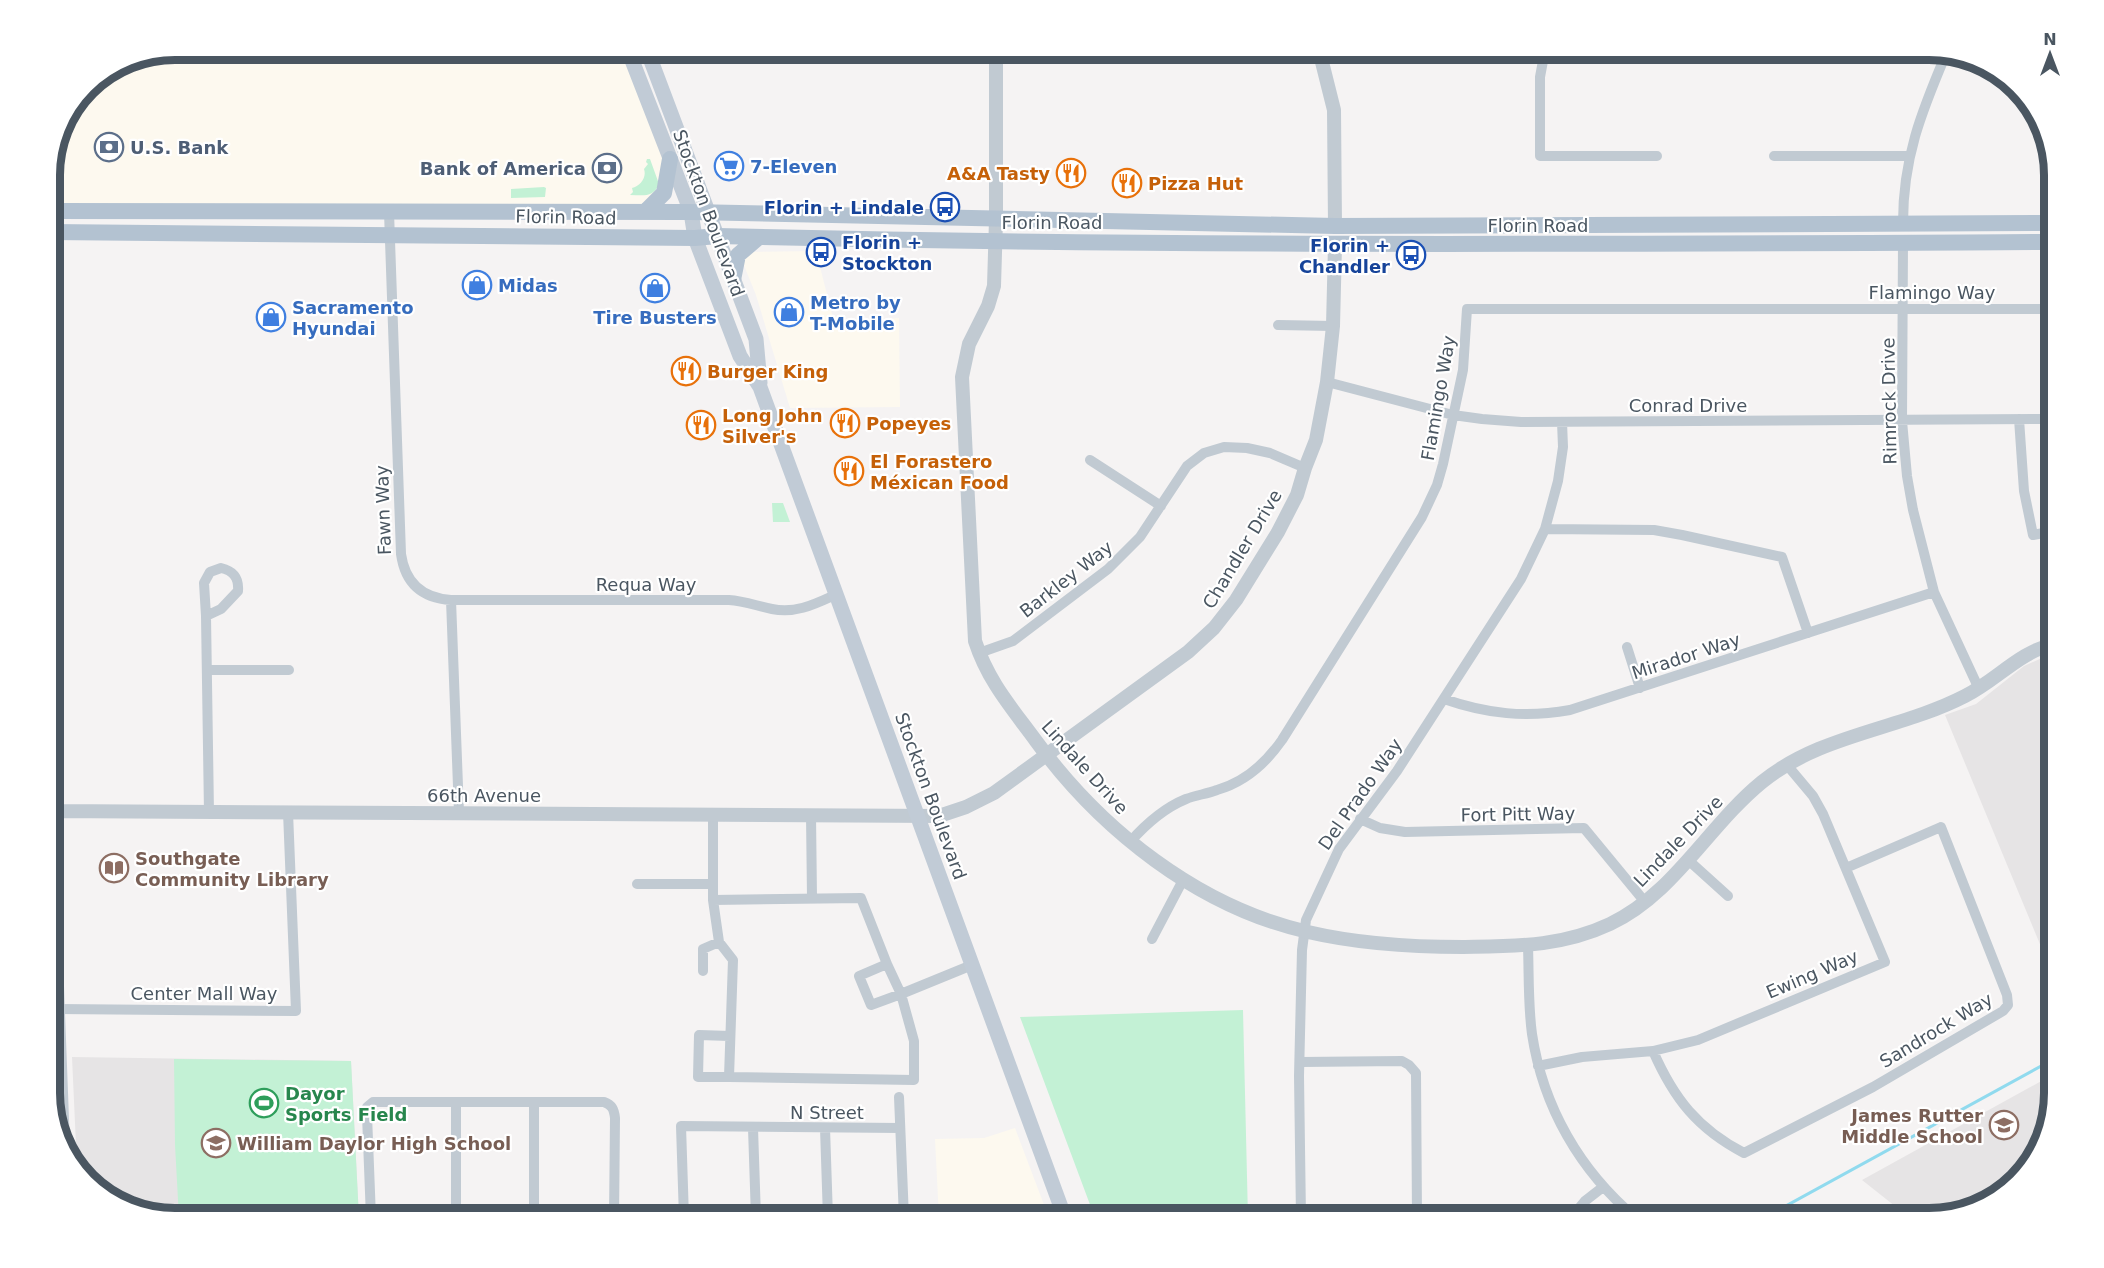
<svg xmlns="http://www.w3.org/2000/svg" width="2104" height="1268" viewBox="0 0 2104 1268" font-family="'DejaVu Sans',sans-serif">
<rect width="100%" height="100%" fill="#f5f3f3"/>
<path fill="#fdf9ef" d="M175,50H628L670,159L645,212L50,211V167L62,120L86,86L127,59Z
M816,251L834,322L899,318L900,407L790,408L756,295L743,263L749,252Z
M1015,1128L1049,1218H939L935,1139L984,1138Z"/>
<path fill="#e6e4e5" d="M2054,656V978L1945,715L1976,704L2024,666L2044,657Z
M72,1057L351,1061L359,1218H175L112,1202L77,1167Z
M2054,1074V1094L2038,1156L1992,1202L1930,1218H1910L1862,1180Z"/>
<path fill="#c3f1d5" d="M647,159H650L659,184C653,198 644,195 630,195L633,192L632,188C640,186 647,178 644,169L648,164L646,162Z
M544,187L546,188L545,197L511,198V189Z
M772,503H783L790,522H773Z
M1243,1010L1248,1218H1095L1020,1017Z
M174,1059L351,1061L359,1218H179L175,1145Z"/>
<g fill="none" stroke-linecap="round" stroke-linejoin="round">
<path stroke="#90daee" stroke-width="3" d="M1764,1218L2054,1059"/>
<path stroke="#c1cad2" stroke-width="10" d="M1545,50L1540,77V156H1657
M1950,55L2001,77
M1774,156H1909
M389,212L401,554C405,583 422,598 451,600H729C744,601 757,606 772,609C796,614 815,604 837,594
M1903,223C1903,158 1921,113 1946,54
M1903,243L1902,421L1907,476L1913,510L1934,592L1979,689
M1278,325L1333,326
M1327,382L1453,415L1482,419L1521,422L2054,419
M2019,419L2024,491L2033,535L2054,531
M1090,460L1161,506
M1545,529L1654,530L1682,535L1782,557L1808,633
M221,568C234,571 239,578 238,591L221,609L206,616L204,583L210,572Z
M451,600L459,813
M206,616L209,813
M1627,647L1640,688
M979,653L1013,641L1108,569L1140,537L1187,466L1204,453L1224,447L1247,448L1270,453L1305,468
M207,670H289
M1444,699C1487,714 1526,718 1570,710L1934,592
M713,815V900L861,898L887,964
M811,815L812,898
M1360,819L1380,828L1405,832L1584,828L1645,902
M1130,842C1145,825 1164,808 1186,799C1196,795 1207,794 1217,790C1245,782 1266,763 1282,740L1422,517L1437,485L1443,464L1463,370L1467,309H2054
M1687,859L1728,896
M637,884H713
M713,900L719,942
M1152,939L1183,880
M1528,946C1529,975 1528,1005 1532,1034C1543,1107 1580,1171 1636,1218
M887,964L901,994L871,1005L859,976Z
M703,971V949L719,942L733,960L729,1077L914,1080V1041L901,994L972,965
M57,1009L296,1011L288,812
M1653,1051C1674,1099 1698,1129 1744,1153L1873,1087L2003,1011L2008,1005L2007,995L1941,827L1846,868
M1301,1062L1402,1061L1409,1065L1416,1073L1417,1218
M1538,1066L1582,1057L1653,1051L1698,1040L1885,962L1823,814L1813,796L1787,765
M729,1077H698L699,1035L730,1036
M899,1097L904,1218
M753,1128L756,1218
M825,1128L828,1218
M371,1218L367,1115V1107L373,1102H604C612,1105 614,1109 615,1118L614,1218
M456,1218V1102
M534,1218V1102
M684,1218L681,1126L900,1128
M1301,1218L1299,1076L1302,950L1306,920L1339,849L1397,771L1521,579L1545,529L1558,481L1563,447L1562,422
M1571,1218L1585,1201L1603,1187"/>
<path stroke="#c1cad2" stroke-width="14" d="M996,50V220L994,286L988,306L969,344L962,377L975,641C988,681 1011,707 1036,741C1101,830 1198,907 1308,932C1359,944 1410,947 1463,947C1515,946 1561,947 1610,924C1674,894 1708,826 1762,782C1821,734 1899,730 1965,696C1997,680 2019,652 2054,644
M1319,50L1334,110L1335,226
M50,799L63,1146
M50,811L939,816L966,807L994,793L1188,652L1214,628L1236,600L1278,532L1297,495L1305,468L1316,440L1327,382L1333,326L1335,245"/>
<path stroke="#c1cbd6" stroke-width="15" d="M628,50L691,212L695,238L740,356L760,387L1065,1218
M647,50L756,339L760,383"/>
<path stroke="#b3c2d1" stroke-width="16" d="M50,211L691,212L1335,226L2054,223
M645,212L664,193L670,159
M50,232L695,238L717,236C1162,247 1608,244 2054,242
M733,280L738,255L759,237"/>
</g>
<defs>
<g id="bank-ring" transform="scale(1.5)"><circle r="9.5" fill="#fff" stroke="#5c6f8a" stroke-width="1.5"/><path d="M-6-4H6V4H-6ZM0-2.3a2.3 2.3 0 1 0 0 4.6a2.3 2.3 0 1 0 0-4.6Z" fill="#5c6f8a"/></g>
<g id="supermarket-ring" transform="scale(1.5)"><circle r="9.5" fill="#fff" stroke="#3f7fe0" stroke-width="1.5"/><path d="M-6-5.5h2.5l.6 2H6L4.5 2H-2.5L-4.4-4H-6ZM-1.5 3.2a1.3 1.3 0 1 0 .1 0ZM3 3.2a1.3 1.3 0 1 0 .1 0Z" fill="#3f7fe0"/></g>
<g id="restaurant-ring" transform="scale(1.5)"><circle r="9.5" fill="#fff" stroke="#e8710a" stroke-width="1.5"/><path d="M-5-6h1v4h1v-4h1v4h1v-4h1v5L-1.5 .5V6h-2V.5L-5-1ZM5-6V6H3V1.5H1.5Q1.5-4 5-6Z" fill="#e8710a"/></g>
<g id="bus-ring" transform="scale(1.5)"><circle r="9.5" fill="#fff" stroke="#1a4fb4" stroke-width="1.5"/><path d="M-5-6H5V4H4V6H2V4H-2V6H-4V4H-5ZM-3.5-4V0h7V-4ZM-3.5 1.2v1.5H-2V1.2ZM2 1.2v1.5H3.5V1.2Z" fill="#1a4fb4"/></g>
<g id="shop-ring" transform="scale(1.5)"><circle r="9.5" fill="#fff" stroke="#3f7fe0" stroke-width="1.5"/><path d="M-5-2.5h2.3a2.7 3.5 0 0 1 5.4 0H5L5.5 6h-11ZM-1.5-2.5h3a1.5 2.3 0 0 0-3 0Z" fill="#3f7fe0"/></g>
<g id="library-ring" transform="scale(1.5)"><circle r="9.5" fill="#fff" stroke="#8d6e63" stroke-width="1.5"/><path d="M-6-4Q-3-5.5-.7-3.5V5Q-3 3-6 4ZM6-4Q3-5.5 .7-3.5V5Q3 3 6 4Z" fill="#8d6e63"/></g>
<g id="stadium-ring" transform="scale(1.5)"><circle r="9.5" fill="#fff" stroke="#2e9e5b" stroke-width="1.5"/><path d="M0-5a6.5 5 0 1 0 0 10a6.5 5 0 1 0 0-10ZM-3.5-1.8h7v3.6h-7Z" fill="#2e9e5b"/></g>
<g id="school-ring" transform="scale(1.5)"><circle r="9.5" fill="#fff" stroke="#8d6e63" stroke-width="1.5"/><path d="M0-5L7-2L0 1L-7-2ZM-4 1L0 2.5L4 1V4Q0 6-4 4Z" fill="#8d6e63"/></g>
</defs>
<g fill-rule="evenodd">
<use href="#bank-ring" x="109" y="147"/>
<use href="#supermarket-ring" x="729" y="166"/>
<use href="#bank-ring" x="607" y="168"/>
<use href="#restaurant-ring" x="1071" y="173"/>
<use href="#restaurant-ring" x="1127" y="183"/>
<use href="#bus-ring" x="945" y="207"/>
<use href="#bus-ring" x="821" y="252"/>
<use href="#bus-ring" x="1411" y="255"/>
<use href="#shop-ring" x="477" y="285"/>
<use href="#shop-ring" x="655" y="288"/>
<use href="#shop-ring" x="789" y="312"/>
<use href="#shop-ring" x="271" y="317"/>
<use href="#restaurant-ring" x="686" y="371"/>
<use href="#restaurant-ring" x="845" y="423"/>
<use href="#restaurant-ring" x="701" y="425"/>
<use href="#restaurant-ring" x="849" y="471"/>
<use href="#library-ring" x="114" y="868"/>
<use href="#stadium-ring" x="264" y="1103"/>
<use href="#school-ring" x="2004" y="1125"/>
<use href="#school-ring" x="216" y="1143"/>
</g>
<g text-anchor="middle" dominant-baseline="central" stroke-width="4.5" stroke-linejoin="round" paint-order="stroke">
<g font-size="18" font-weight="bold" fill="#4e5e75" stroke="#fff" text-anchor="start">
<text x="130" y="147">U.S. Bank</text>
<text x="586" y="168" text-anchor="end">Bank of America</text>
</g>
<g font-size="18" font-weight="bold" fill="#366cbe" stroke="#fff" text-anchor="start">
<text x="750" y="166">7-Eleven</text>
<text x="498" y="285">Midas</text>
<text x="810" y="302">Metro by<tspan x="810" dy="21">T-Mobile</tspan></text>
<text x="292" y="307">Sacramento<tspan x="292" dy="21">Hyundai</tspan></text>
<text x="655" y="317" text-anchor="middle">Tire Busters</text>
</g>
<g font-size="18" font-weight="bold" fill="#c56008" stroke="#fff" text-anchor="start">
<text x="1050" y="173" text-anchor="end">A&amp;A Tasty</text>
<text x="1148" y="183">Pizza Hut</text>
<text x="707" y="371">Burger King</text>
<text x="722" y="415">Long John<tspan x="722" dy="21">Silver's</tspan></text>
<text x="866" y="423">Popeyes</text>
<text x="870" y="461">El Forastero<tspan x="870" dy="21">Méxican Food</tspan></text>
</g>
<g font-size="18" font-weight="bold" fill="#164399" stroke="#fff" text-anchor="end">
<text x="924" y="207">Florin + Lindale</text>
<text x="842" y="242" text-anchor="start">Florin +<tspan x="842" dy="21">Stockton</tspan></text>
<text x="1390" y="245">Florin +<tspan x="1390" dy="21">Chandler</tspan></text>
</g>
<g font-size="18" fill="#4a5661" stroke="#fff">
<text transform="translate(709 213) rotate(70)">Stockton Boulevard</text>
<text transform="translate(566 217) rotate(1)">Florin Road</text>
<text x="1052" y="222">Florin Road</text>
<text x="1538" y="225">Florin Road</text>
<text x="1932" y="292">Flamingo Way</text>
<text transform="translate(1438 398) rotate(-80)">Flamingo Way</text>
<text transform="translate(1889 401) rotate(-91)">Rimrock Drive</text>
<text x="1688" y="405">Conrad Drive</text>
<text transform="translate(383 510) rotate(-92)">Fawn Way</text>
<text transform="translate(1242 549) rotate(-59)">Chandler Drive</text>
<text transform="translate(1066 579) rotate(-38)">Barkley Way</text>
<text x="646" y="584">Requa Way</text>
<text transform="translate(1686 656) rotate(-18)">Mirador Way</text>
<text transform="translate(1085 767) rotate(48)">Lindale Drive</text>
<text transform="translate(1360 794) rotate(-55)">Del Prado Way</text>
<text x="484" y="795">66th Avenue</text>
<text transform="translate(931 796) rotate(70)">Stockton Boulevard</text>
<text transform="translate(1518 814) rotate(-1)">Fort Pitt Way</text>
<text transform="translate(1678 841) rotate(-46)">Lindale Drive</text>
<text transform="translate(1812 974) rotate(-23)">Ewing Way</text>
<text x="204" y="993">Center Mall Way</text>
<text transform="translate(1936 1030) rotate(-31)">Sandrock Way</text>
<text x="827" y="1112">N Street</text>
</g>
<g font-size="18" font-weight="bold" fill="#785e54" stroke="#fff" text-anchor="start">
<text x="135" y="858">Southgate<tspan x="135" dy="21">Community Library</tspan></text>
<text x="1983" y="1115" text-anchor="end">James Rutter<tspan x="1983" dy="21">Middle School</tspan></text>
<text x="237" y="1143">William Daylor High School</text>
</g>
<g font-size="18" font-weight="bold" fill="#27864d" stroke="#fff" text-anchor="start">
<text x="285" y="1093">Dayor<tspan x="285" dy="21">Sports Field</tspan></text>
</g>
</g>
<path d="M0 0H2104V1268H0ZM175 60H1929A115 115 0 0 1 2044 175V1093A115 115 0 0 1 1929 1208H175A115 115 0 0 1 60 1093V175A115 115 0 0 1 175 60Z" fill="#fff" fill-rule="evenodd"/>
<path fill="none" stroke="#4a5661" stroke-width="8" d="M175 60H1929A115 115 0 0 1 2044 175V1093A115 115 0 0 1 1929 1208H175A115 115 0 0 1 60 1093V175A115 115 0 0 1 175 60Z"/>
<g transform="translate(2050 54)" stroke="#ffffff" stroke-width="4.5" paint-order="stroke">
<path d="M0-4.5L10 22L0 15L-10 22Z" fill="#4a5661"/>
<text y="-9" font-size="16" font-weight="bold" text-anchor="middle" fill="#4a5661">N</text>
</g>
</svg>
